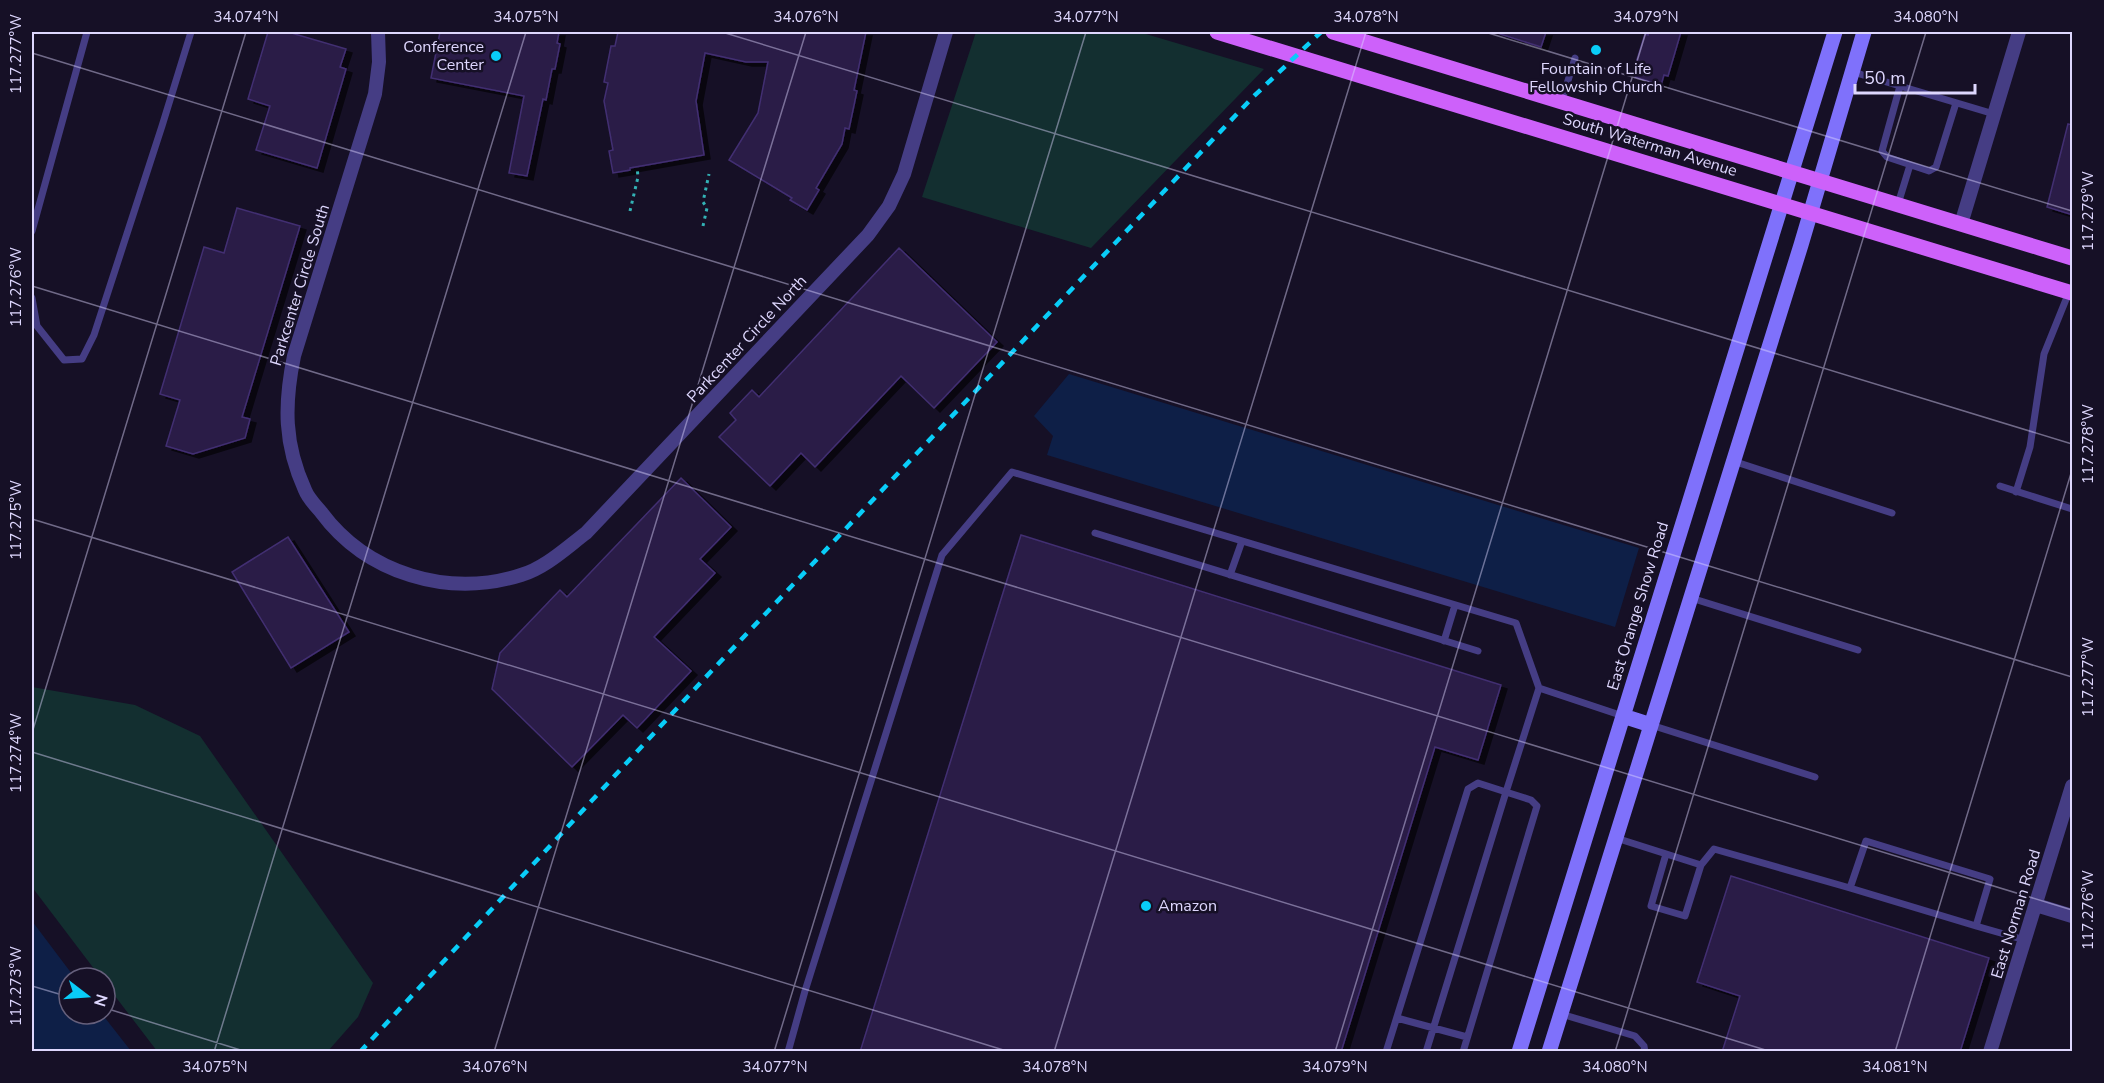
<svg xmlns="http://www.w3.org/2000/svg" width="2104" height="1083" viewBox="0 0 2104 1083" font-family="'Nunito Sans',sans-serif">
<defs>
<filter id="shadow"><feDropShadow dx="6" dy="4" stdDeviation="0" flood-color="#0009"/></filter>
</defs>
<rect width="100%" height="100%" fill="#161026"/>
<path fill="#132f30" d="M976,32H1139L1264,69L1091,248L922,197Z
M32,687L135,705L200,736L373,983L358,1017L328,1051H157L105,983V978H101L32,887Z"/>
<path fill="#0e1f47" d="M1069,374L1639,548L1615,627L1047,455L1053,436L1034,416Z
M32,921L75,978H69V1014H102L131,1051H32Z"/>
<path fill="#291d47" stroke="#422f72" stroke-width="1.5" filter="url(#shadow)" d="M268,32H288L346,49L340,67L346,69L317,168L256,150L270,106L248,99Z
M440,32H559L557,43L560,44L555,69H552L546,100L543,99L527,176L509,173L524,96L431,78Z
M618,32H866L854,90L857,91L849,129L845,128L842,144L816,188L819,190L807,210L790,200L792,198L729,160L758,113L768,62H746L705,53L696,101L704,155L630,168V170L613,173L609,151L613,150L604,101L608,83L604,82L611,46H615Z
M1500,32H1546L1541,47L1500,34Z
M1649,32H1681L1668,76L1664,75L1661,85L1635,77L1638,67L1635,66L1645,34L1648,35Z
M2068,124L2073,125V215L2047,207Z
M237,208L300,226L242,417L250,419L245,438L193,454L166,446L180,400L160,394L204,247L224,253Z
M899,248L997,342L934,408L901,376L815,467L801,453L770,486L719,437L736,420L730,413L752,390L759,397Z
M681,478L731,527L700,559L715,573L654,637L691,671L637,728L623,715L572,767L492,689L500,653L560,590L567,597Z
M1021,535L1501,685L1478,760L1435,747L1341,1052H860Z
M288,537L349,632L291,668L232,572Z
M1731,876L1989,958L1960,1052H1722L1740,996L1697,982Z"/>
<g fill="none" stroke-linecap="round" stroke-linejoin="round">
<path stroke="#33b2b5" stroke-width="3" stroke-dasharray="3 4.5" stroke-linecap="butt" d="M630,211L638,177L637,167
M703,226L707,208L703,202L709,174"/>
<path stroke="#453d84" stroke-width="7" d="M1853,72L1994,114
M1900,86L1882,151L1887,157L1929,171L1936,167L1956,103
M1561,103L1575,58
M1898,204L1910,165
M32,231L87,32
M32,298L37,326L64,360L82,359L94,335L162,126L191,32
M1733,461L1892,513
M2000,486L2072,509
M2016,492L2030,447L2044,354L2069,292
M1095,533L1478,651
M1230,575L1242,541
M1691,598L1858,650
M1444,641L1455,605
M1651,725L1815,777
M1616,838L1701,865L1714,849L1850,888L1866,841L1990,879L1976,926L1850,888
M1666,854L1651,906L1685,916L1701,865
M1976,926L2025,940
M1561,1014L1635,1036L1644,1046L1645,1052
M1397,1018L1467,1037
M788,1052L805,991L942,555L1012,472L1516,623L1539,688L1623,716
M1386,1052L1468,789L1478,783L1506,792L1539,688
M1426,1052L1506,792L1531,800L1537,806L1463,1052"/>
<path stroke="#453d84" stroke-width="14" d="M378,32L379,62L375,94L294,356C284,405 284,444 305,490C308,498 315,505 321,512C367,574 448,598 521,575C545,568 566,548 586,533L868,235L889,206L904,174L946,32
M1961,224L2019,32
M2036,905L2072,916
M1990,1052L2072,786"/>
<path stroke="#7f71fb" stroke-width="15" d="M1623,716L1651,725
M1519,1052L1835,32
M1549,1052L1801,245L1864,32"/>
<path stroke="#cd61fa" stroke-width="15" d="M1217,32L2072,293
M1333,32L2072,258"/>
<path stroke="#09cdf8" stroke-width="4.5" stroke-dasharray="9 8" stroke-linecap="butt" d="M360,1052L704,679L1252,98L1321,32"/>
</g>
<path fill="none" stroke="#ded7fe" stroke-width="1.5" stroke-opacity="0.45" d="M722,32L2072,444M1485,32L2072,211M32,53L2072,677M32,286L2072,910M32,519L1772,1052M32,733L246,32M32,752L1010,1052M32,986L69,997M105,1008L247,1052M214,1052L526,32M494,1052L806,32M774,1052L1086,32M1054,1052L1366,32M1335,1052L1646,32M1615,1052L1926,32M1895,1052L2072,470"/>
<g fill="#09cdf8" stroke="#161026" stroke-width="2">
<circle cx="1596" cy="50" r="6"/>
<circle cx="496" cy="56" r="6"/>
<circle cx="1146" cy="906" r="6"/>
</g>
<g text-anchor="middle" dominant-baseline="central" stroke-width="5" stroke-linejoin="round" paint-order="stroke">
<g font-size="16" fill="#ded7fe" stroke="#161026" text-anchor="end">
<text x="484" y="47">Conference<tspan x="484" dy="18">Center</tspan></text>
<text x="1596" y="69" text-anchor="middle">Fountain of Life<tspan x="1596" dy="18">Fellowship Church</tspan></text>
<text x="1158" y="906" text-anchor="start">Amazon</text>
</g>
<g font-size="16" fill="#ded7fe" stroke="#161026">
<text transform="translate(1650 145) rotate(17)">South Waterman Avenue</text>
<text transform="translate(300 285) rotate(-73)">Parkcenter Circle South</text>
<text transform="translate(747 339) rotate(-47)">Parkcenter Circle North</text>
<text transform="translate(1638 606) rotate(-73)">East Orange Show Road</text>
<text transform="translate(2016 914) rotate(-73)">East Norman Road</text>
</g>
</g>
<rect width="2104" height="1083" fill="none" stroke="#161026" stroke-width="66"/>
<g transform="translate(87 996) rotate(107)"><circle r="28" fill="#161026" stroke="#66607c" stroke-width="1.5"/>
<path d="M0-4.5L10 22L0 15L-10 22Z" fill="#09cdf8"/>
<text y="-9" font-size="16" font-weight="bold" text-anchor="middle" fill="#ded7fe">N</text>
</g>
<path d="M1855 84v9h120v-9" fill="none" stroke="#ded7fe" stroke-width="3"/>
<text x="1864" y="84" font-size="18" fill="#ded7fe" stroke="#161026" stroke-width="4.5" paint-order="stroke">50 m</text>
<rect x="33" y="33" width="2038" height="1017" fill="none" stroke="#ded7fe" stroke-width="2"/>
<g font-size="15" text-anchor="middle" fill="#ded7fe">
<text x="246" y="22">34.074°N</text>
<text x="526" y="22">34.075°N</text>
<text x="806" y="22">34.076°N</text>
<text x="1086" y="22">34.077°N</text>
<text x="1366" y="22">34.078°N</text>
<text x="1646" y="22">34.079°N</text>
<text x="1926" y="22">34.080°N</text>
<text transform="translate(16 54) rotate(-90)" y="5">117.277°W</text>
<text transform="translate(2088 211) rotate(-90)" y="5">117.279°W</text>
<text transform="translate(16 287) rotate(-90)" y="5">117.276°W</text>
<text transform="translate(2088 444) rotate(-90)" y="5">117.278°W</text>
<text transform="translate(16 520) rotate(-90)" y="5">117.275°W</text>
<text transform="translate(2088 677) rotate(-90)" y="5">117.277°W</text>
<text transform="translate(16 753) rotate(-90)" y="5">117.274°W</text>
<text transform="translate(2088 910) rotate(-90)" y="5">117.276°W</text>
<text transform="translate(16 986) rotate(-90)" y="5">117.273°W</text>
<text x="215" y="1072">34.075°N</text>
<text x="495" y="1072">34.076°N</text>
<text x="775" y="1072">34.077°N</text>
<text x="1055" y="1072">34.078°N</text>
<text x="1335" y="1072">34.079°N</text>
<text x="1615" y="1072">34.080°N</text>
<text x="1895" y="1072">34.081°N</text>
</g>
</svg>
